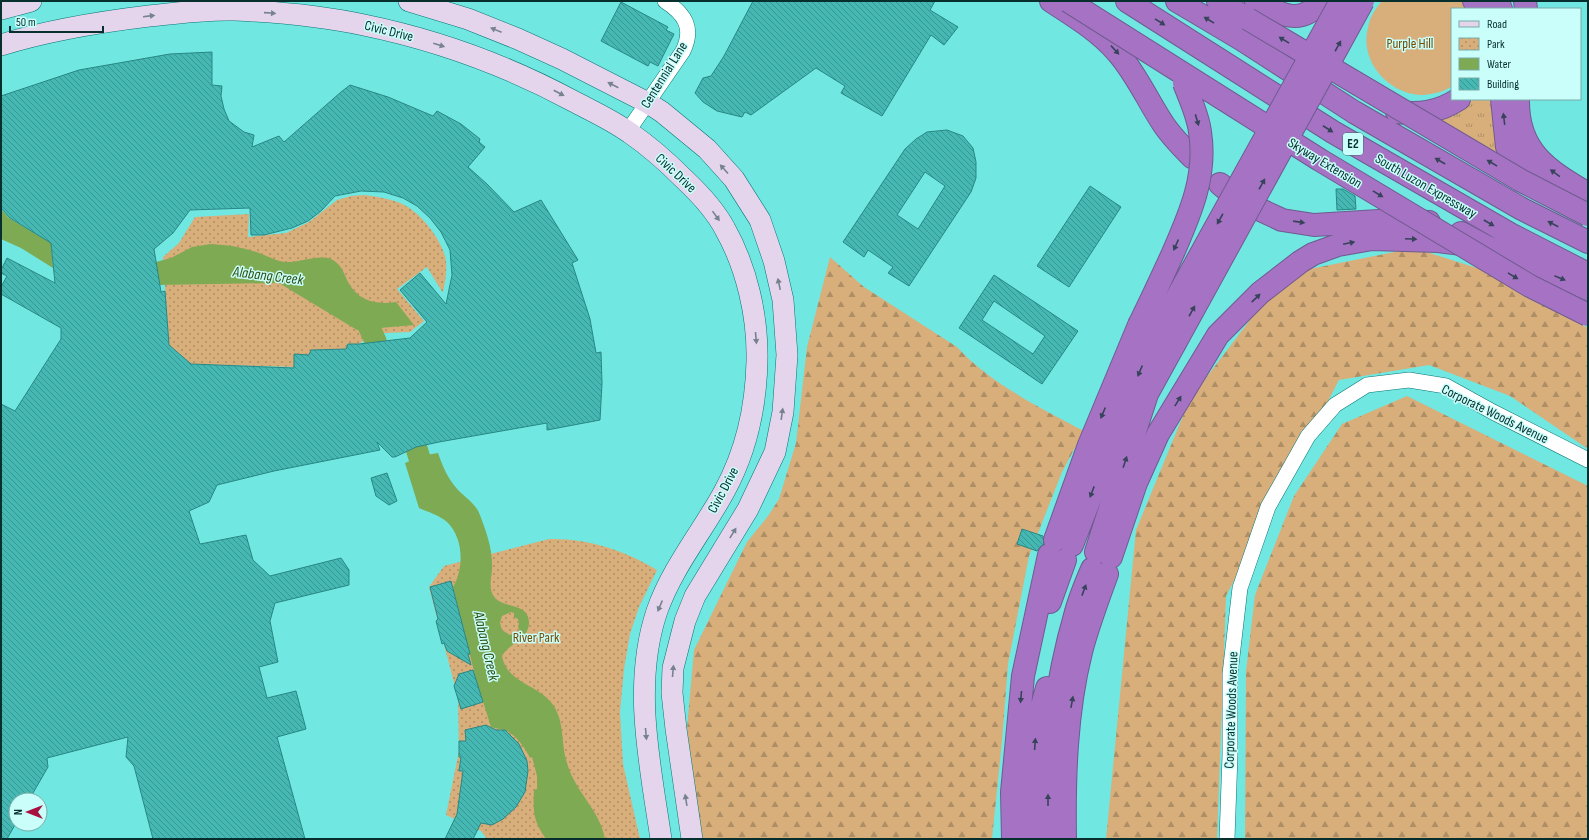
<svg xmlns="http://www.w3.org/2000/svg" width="1589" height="840" viewBox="0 0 1589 840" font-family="'Sofia Sans Condensed',sans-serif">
<defs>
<pattern id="grass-tufts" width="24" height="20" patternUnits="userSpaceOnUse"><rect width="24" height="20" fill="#d8ae7b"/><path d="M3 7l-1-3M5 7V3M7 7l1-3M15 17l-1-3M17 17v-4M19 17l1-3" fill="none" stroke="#ad8e65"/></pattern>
<pattern id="forest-firs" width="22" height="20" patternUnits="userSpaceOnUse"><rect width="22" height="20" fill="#d8ae7b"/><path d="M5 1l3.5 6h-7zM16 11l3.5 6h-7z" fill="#ad8e65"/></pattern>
<pattern id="park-dots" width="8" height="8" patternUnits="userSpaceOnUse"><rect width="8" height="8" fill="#d8ae7b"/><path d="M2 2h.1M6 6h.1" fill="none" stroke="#ad8e65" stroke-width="1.8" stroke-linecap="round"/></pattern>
<pattern id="building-back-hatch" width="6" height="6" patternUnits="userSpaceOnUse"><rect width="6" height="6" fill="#46b8b4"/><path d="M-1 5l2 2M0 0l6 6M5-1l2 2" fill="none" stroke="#389693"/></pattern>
</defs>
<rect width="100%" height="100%" fill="#71e7e2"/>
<path fill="url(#grass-tufts)" d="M1474,99H1495L1514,171L1434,120L1455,114Z"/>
<path fill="url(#forest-firs)" d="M1414,248L1480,269L1588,328V449L1510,396L1429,365L1339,380L1226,596L1217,839H1106L1136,530L1190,399L1285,274Z
M830,257L864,287L957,347C988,382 1042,409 1084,431L1062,472L1029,556L1008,664L1002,741L992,839H702L687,728L694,650L747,542L768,516L779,499L796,443L807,347Z
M1407,396L1588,486V839H1245L1246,671L1255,595L1294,496L1342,424Z"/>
<path fill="url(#park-dots)" d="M364,195C378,197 394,199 406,206C422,215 440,238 445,256C448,267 445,282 443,293L427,267L397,289L424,321L410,332L363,334V341L359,344H349L346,349L312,350L309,355L294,354V367L191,364L169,345L163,257L179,243L195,217L249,214L248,237L286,233L309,222L337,200L351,196Z
M549,539C587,538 624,550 657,570L639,607L630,634L624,669L620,712L623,764L640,839H487L481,831L446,815L459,751L458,698L429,587L444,566Z"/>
<path fill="#d8ae7b" d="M1382,1H1462L1469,9H1452V86C1444,92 1433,94 1423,95C1390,95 1359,62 1368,28C1370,17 1375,9 1382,1Z"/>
<path fill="#7daa53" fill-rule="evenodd" d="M1,209L9,218L51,243L53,268L21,248L1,239Z
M211,244C227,245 243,247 259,253C268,256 275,261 285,262C298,263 319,254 331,259C341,264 343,271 347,280C357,301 376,305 396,302L414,325L357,330L279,283L154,285L152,263L171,258L192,247Z
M438,453C443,467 448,479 458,490C466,498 476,504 480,515C486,531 493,550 492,568C492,577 488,586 493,595C501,610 528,601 529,622C529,640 510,642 502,656C507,682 532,683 549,700C566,718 560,742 567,763C575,792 600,810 605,839H546C533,821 533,811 534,790L537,789V776L532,757L530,758C526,749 514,732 504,730C499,728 496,729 491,727L476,679L453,587C464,569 464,538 447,522C439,515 428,512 419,508L405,463L410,461L409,458ZM511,612L514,613V617L518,619L519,623L518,627L520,631L510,635L502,630L500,623L502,616Z"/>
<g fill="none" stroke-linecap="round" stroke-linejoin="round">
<path stroke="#7daa53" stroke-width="22" d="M350,307L364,316L376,342
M416,447L428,485"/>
</g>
<path fill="url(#building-back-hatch)" stroke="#288783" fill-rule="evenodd" d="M753,1H935L930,10L958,27L944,45L931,35L882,116L841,93L845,86L816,68L751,115L745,112L742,117L717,111L703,102L695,93L703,78L711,76L724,56Z
M621,2L668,27L666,30L674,34L658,66L650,62L648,66L601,41Z
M212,52V85L222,86L221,96L224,109L229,121L244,132L254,135L252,147L279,136L284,142L341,92L350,85L388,97L433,116L437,111L461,124L480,139L479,142L485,147L468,167L487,184L514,212L541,200L578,260L572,263L590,319L596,353L601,352L602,383L600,420L547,430V423L439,442L416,447L395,457H392L377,442L380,450L274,471L217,485L209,502L189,511L200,544L246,535L253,560L270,576L341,558L349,570V585L275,603L270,621L278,662L259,667L267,698L296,691L306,729L277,737L305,839H153L134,766L126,757L128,737L47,758L48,767L29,800H16V823L7,839H1V404L15,411L61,339V328L1,294V287L7,276L1,273V270L7,258L55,283L51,243L10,218L1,208V96L79,70L170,54ZM361,191L384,192L403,198L417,206L430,218L441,232L450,250L452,275L446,304L420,273L400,290L427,322L410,338L359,344H348L346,349L311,350L309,355L294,354V368L191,364L169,345L165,291L161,292L154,249L173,233L190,210L250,208L251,235H264L292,228L308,221L321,211L335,196Z
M947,130L963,136L973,148L976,162V178L971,192L909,286L888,273L893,267L868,250L864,257L843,242L905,149L916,139L927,132ZM925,172L945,186L918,229L897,215Z
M1090,186L1121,207L1069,287L1037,266Z
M1336,189H1343L1355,196L1356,209L1337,210Z
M994,275L1078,331L1042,384L959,328ZM994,301L1045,336L1033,354L982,320Z
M387,473L397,501L389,505L376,496L371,478Z
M1022,529L1043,536L1044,544L1040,547L1037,551L1017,544Z
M451,581L470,654H468L471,665L447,651L444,643L442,644L436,621L438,619L430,587Z
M473,670L483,702L461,709L454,686L459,674Z
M486,725L496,730H505L519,744L527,761L528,771L525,792L516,807L503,819L492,825L481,823L473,839H445L457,814L463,771H459L461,757H459V741H466L465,730Z"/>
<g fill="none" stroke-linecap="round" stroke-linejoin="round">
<g stroke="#077572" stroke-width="16">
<path id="street" d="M628,131L683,51C694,28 685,14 665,1
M1227,839L1230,755V674L1240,588L1268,507L1308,436L1335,405L1367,385L1409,380L1446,386L1493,412L1588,460"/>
</g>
<g stroke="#077572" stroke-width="22">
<path id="secondary" d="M409,1L468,19L518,39L562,59L648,103L662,112L707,149L734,179L760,220L774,261L783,300L787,355L783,412L775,452L748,509L695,596L685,621L673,668L672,693L676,729L692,839
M1,9L31,1
M1,45C49,30 99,22 149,16C177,13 207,9 235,10C278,12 322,16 364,25C437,40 508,66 573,101C592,111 612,120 630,133C649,146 668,163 684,179C700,194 715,210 725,229C747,268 758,317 757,361C756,407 746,452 724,492C702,532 672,568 657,611C632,685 650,764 661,839"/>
</g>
<g stroke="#6e5b90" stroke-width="24">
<path id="highway" d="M1051,1C1074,16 1099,31 1117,52C1135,72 1147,99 1162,122C1170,135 1181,146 1192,157
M1127,1L1333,132L1510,234L1588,274
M1177,1L1241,39L1354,112L1522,209L1588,242
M1218,1L1248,19
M1256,1C1279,14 1301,27 1321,1
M1474,1L1479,9
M1497,1L1501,9
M1525,1L1526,9
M1502,99L1507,147L1525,174L1544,188
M1518,99C1517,152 1548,170 1588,194
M1397,112C1420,115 1439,112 1459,99
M1220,184L1239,200L1282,220L1314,225L1395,220L1429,222
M1461,233L1485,246L1588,289
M1055,540L1089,445L1139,325
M1072,545L1132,390L1156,335
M1096,552L1147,394L1174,345
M1111,557L1136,483L1158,434L1218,335L1260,293L1300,262L1313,254L1338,245L1372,239L1438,241L1462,244
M1050,602L1065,560
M1013,839L1012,792L1023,676L1049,555
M1033,839L1031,789L1036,728L1047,688
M1048,839C1044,768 1056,680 1076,612C1080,597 1086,583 1092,569
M1065,839C1064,777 1066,712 1081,652C1088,625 1098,599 1107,574"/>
</g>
<use href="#street" stroke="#fff" stroke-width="15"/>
<use href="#secondary" stroke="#e4d5ed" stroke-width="21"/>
<use href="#highway" stroke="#a673c4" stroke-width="22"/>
<g stroke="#6e5b90" stroke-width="24" stroke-linecap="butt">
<path id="highway-bridge" d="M1068,1L1320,160L1530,286L1588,315
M1248,19L1520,180L1588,215
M1139,325C1151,301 1162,277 1173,253C1190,214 1207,176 1200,132C1198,115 1190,99 1184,83
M1156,335L1341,1
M1174,345L1363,1"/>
</g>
<use href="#highway-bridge" stroke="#a673c4" stroke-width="22"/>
</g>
<defs><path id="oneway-solid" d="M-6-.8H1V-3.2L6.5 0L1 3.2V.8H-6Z"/></defs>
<g fill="#76828e">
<use href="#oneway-solid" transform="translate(270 13) rotate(4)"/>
<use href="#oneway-solid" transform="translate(149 16) rotate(-7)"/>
<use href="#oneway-solid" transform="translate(496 30) rotate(-158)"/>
<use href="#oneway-solid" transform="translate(439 45) rotate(17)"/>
<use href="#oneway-solid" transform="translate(613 85) rotate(-153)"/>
<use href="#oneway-solid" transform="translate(559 93) rotate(28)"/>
<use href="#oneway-solid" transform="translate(724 169) rotate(-132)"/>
<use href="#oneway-solid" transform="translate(716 216) rotate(54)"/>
<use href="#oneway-solid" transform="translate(779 284) rotate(-102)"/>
<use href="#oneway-solid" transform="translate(756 338) rotate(85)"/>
<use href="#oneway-solid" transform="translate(782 414) rotate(-82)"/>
<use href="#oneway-solid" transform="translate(733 533) rotate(-58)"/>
<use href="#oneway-solid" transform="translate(660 606) rotate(113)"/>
<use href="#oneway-solid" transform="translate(673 671) rotate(-85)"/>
<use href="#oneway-solid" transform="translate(646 734) rotate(85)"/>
<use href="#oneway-solid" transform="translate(686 800) rotate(-99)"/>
</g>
<g fill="#37435b">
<use href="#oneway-solid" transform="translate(1209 20) rotate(-149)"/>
<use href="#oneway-solid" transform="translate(1160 22) rotate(32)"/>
<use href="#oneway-solid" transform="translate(1284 40) rotate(-149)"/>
<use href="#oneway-solid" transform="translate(1338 46) rotate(-61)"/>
<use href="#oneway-solid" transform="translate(1115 50) rotate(47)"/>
<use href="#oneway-solid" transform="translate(1504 119) rotate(-97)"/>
<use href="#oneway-solid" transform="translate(1197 120) rotate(74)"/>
<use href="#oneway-solid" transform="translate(1328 129) rotate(33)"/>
<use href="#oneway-solid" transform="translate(1440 161) rotate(-150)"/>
<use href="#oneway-solid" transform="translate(1492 163) rotate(-149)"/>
<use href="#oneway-solid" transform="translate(1555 173) rotate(-144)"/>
<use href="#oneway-solid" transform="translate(1262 184) rotate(-61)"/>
<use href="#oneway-solid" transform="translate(1378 194) rotate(31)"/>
<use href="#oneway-solid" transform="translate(1220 219) rotate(119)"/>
<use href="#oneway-solid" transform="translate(1299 222) rotate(8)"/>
<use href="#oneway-solid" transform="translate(1489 223) rotate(30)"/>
<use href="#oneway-solid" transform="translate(1553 224) rotate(-153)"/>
<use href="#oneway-solid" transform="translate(1411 239) rotate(3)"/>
<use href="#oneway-solid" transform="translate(1349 243) rotate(-12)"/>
<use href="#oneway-solid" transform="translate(1176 245) rotate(114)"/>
<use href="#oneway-solid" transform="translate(1513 276) rotate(31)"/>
<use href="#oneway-solid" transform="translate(1560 278) rotate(23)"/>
<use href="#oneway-solid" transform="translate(1256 298) rotate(-44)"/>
<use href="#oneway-solid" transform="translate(1192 311) rotate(-61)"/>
<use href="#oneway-solid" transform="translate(1140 371) rotate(113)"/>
<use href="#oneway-solid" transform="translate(1178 401) rotate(-58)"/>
<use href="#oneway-solid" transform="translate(1103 413) rotate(113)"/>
<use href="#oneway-solid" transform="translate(1125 462) rotate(-72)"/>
<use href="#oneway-solid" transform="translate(1092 492) rotate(111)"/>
<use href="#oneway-solid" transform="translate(1084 590) rotate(-70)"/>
<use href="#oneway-solid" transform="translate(1021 697) rotate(95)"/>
<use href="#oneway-solid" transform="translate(1072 702) rotate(-80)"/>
<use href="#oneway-solid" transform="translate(1035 744) rotate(-86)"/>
<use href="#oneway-solid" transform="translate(1048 800) rotate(-90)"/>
</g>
<g text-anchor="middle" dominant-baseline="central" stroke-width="3" stroke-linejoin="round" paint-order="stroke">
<rect fill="#c9fefa" stroke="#416d6b" stroke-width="1" x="1343" y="133" width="20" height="22" rx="3"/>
<g font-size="13" font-weight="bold" fill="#072f2e">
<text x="1353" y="144">E2</text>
</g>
<g font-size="14" fill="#072f2e" stroke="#c9fefa">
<text transform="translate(389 31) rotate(14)">Civic Drive</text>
<text transform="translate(664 75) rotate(-58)">Centennial Lane</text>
<text transform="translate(1325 163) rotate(31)">Skyway Extension</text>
<text transform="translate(676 173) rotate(43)">Civic Drive</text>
<text transform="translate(1426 186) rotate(30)">South Luzon Expressway</text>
<text transform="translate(1495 414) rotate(26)">Corporate Woods Avenue</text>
<text transform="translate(723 490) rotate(-62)">Civic Drive</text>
<text transform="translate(1231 710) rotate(-88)">Corporate Woods Avenue</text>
</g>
<g font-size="14" fill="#754b04" stroke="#c9fefa">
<text x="1410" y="43">Purple Hill</text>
<text x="536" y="637">River Park</text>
</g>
<g font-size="15" font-style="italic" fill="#2f4c0e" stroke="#c9fefa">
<text transform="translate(268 276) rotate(7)">Alabang Creek</text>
<text transform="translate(486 646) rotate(77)">Alabang Creek</text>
</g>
</g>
<rect width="1589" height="840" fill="none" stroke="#072f2e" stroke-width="4"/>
<rect x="1451" y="8" width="130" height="92" fill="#c9fefa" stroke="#7baba8"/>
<rect x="1459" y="21" width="20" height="6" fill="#e4d5ed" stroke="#7baba8"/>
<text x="1487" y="28" font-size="12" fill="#072f2e">Road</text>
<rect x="1459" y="38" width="20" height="12" fill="url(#park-dots)" stroke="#7baba8"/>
<text x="1487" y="48" font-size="12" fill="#072f2e">Park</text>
<rect x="1459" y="58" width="20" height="12" fill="#7daa53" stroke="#7baba8"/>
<text x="1487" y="68" font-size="12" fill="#072f2e">Water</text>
<rect x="1459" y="78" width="20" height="12" fill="url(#building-back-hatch)" stroke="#7baba8"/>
<text x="1487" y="88" font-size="12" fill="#072f2e">Building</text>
<g transform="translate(28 812) rotate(270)"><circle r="19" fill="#c9fefa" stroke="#7baba8"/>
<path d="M0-3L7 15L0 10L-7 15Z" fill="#a81040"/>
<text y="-6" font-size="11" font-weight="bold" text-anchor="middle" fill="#072f2e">N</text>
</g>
<path d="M10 26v6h93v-6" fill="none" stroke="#072f2e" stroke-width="2"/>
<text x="16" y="26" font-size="12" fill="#072f2e" stroke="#c9fefa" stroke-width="3" paint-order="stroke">50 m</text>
</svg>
